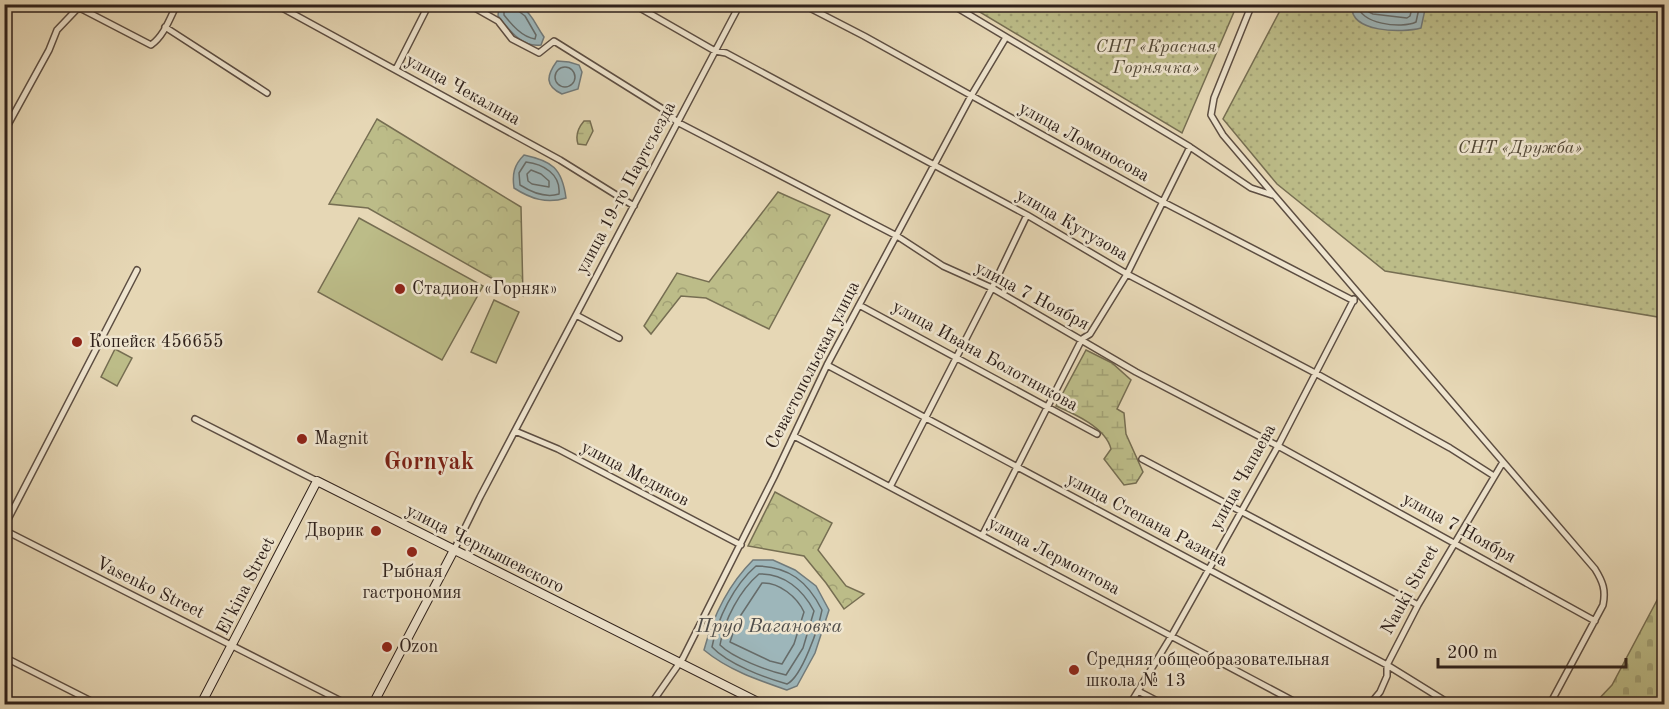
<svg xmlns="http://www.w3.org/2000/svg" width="1669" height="709" viewBox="0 0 1669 709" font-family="'Old Standard TT',serif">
<defs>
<pattern id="forest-crowns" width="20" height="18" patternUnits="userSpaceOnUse" patternTransform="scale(1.5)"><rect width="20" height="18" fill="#bcbc88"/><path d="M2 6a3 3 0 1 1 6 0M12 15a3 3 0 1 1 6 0" fill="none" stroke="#a2a175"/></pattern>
<pattern id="wetland-marsh" width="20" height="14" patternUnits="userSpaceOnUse" patternTransform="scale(1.5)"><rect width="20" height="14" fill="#bcbc88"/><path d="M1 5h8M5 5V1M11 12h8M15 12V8" fill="none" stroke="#a2a175"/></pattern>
<pattern id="cemetery-stones" width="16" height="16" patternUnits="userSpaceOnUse" patternTransform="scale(1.5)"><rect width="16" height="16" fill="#bcbc88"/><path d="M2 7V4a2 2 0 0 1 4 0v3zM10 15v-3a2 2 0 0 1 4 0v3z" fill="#a2a175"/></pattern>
<pattern id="garden-dots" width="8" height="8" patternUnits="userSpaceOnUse" patternTransform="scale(1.5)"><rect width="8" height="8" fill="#bcbc88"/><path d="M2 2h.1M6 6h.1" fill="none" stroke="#a2a175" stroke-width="1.8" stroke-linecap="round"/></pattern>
</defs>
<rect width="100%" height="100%" fill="#e6d7b5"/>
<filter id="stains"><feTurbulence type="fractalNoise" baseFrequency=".00333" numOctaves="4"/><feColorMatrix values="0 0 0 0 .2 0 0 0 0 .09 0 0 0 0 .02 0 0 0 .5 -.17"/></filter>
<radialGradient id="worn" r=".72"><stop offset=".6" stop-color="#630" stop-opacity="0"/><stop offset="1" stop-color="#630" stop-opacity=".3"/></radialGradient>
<path fill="url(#forest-crowns)" stroke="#766e52" stroke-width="1.5" d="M377,119L521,207L523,296L368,208L329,204Z
M778,192L830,215L769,329L706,298L681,296L651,334L644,326L677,273L709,282Z
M775,492L832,523L818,550L846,586L864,594L844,609L826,583L804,556L748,546Z"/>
<path fill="url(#wetland-marsh)" stroke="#766e52" stroke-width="1.5" d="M584,121H590L593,131L586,145L578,144C575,135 578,128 584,121Z
M1086,350L1112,363L1131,380L1117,409L1124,413L1126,434L1143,472L1136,483L1124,485L1104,459L1111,449C1106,428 1075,414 1056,406Z"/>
<path fill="url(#cemetery-stones)" stroke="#766e52" stroke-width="1.5" d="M1663,589H1664V704H1594L1612,685Z"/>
<path fill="url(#garden-dots)" stroke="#766e52" stroke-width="1.5" d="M968,5H1237L1182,133Z
M1283,5H1664V318L1385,271L1277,184L1223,119Z"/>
<path fill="#bcbc88" stroke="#766e52" stroke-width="1.5" d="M359,218L483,286L442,360L318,292Z
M494,300L519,312L496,363L471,352Z
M115,349L132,358L117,386L101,377Z"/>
<path fill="#9db6ba" stroke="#717a7a" stroke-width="1.5" d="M499,5C531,5 528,13 544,37L541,45C522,48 509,30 498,16Z
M1352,5V4L1426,5L1421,28C1403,33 1349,33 1352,5Z
M557,61L569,62L579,65L582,72L578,89L562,94C545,86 546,76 557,61Z
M524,155C552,161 562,168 566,198C547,204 531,199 514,188C512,174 514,165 524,155Z
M753,560H773L795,570L816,586L829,610L815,653L797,686L787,690C758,680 728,670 704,650C713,616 728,585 753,560Z"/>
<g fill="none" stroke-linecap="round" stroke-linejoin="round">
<path stroke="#666c6a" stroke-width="1.5" d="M504,4V15C512,25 522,37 535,39L536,35L525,16L517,10L516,4
M1358,4C1358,24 1402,29 1416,22L1420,4
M1365,4L1367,11L1373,14L1407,18L1410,16L1413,4
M555 77a10 10 0 1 1 20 0a10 10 0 1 1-20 0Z
M526,162C543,164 561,174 559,194C546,198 531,192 520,185L519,173Z
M531,170L541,174L549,181V187L532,184L528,181L527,174Z
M756,566C789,566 808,582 822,610C819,626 802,677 787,684C765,678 728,664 712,647C717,619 734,585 756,566Z
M759,574C784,573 803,590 814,611L803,648L786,675C768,671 733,658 720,645C724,620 740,590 759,574Z
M762,583C779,582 797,597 804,612L794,644L782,664L770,661L730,642L737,621Z"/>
<g stroke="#5d4e42" stroke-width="8">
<path id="street" d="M72,4L151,45C164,36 170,18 177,4
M275,4L560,160L634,206
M468,4L498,21L512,39L539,53L554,41L666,111L677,122L897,236L943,266L992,288L1136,372L1278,446L1595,621
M633,4L715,51L726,53L1027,215L1127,274L1317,374L1450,448L1494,476
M802,4L864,36L1163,202L1354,301
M951,4L1190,147L1251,188L1272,195
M1252,4L1214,98L1211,115L1223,135L1274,195L1595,569C1603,582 1606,590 1603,605L1550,704
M165,27L267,93
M396,69L429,4
M4,132L49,50L57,30L78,8
M859,305L1097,434
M576,315L619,338
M827,365L1387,665L1450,704
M195,419L317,481
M515,431L558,449L741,545
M794,436L1299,704
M1142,459L1418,605
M890,487L992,288L1027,215
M4,527L137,270
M4,530L347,704
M982,536L1082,339L1090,334L1127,274L1190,147
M454,550L480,497L740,4
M4,657L97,704
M1138,691L1163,704
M651,704L683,658L774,477L827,365L971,96L1005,39
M1130,704L1172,635L1278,446L1354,299
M1370,704L1380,692L1387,676V665L1418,605L1503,462"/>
</g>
<g stroke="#2f211b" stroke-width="10">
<path id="secondary" d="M201,704L317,481L762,704
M373,704L454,550"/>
</g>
<use href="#street" stroke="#efe5cf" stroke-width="5"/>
<use href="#secondary" stroke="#efe5cf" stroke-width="8"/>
</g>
<g fill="#8f2418" stroke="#efe5cf" stroke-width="2">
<circle cx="400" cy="289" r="6"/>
<circle cx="77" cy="342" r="6"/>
<circle cx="302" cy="439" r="6"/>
<circle cx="376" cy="531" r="6"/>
<circle cx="412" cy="552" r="6"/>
<circle cx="387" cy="647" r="6"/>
<circle cx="1074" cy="670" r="6"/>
</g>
<g text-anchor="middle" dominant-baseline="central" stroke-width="5" stroke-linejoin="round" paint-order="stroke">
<g font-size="18" font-style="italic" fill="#524836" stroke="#efe5cf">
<text x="1156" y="47">СНТ «Красная<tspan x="1156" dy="21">Горнячка»</tspan></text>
<text x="1520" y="148">СНТ «Дружба»</text>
</g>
<g font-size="18" fill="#2f211b" stroke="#efe5cf">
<text transform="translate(463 90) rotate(29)">улица Чекалина</text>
<text transform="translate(1084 142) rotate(29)">улица Ломоносова</text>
<text transform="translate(626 188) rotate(-62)">улица 19-го Партсъезда</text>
<text transform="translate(1072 225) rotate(30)">улица Кутузова</text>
<text transform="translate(1032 296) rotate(28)">улица 7 Ноября</text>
<text transform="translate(985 356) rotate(29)">улица Ивана Болотникова</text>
<text transform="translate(813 365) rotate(-63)">Севастопольская улица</text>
<text transform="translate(635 474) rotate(28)">улица Медиков</text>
<text transform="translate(1243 477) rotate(-61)">улица Чапаева</text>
<text transform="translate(1147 520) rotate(28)">улица Степана Разина</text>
<text transform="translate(1459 528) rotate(29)">улица 7 Ноября</text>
<text transform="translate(485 549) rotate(27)">улица Чернышевского</text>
<text transform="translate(1054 556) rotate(28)">улица Лермонтова</text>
<text transform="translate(246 586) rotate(-63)">El'kina Street</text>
<text transform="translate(150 588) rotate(26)">Vasenko Street</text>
<text transform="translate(1410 590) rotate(-61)">Nauki Street</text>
</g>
<g font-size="18" fill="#2f211b" stroke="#efe5cf" text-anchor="start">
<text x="412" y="289">Стадион «Горняк»</text>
<text x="89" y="342">Копейск 456655</text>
<text x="314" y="439">Magnit</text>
<text x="364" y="531" text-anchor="end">Дворик</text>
<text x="412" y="572" text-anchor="middle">Рыбная<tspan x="412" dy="21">гастрономия</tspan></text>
<text x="399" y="647">Ozon</text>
<text x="1086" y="660">Средняя общеобразовательная<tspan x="1086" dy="21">школа № 13</tspan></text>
</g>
<g font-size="20" font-style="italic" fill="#504e4b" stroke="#efe5cf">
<text x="769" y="627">Пруд Вагановка</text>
</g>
<g font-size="24" font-weight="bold" fill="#7a1f14" stroke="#efe5cf">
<text x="429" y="463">Gornyak</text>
</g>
</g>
<rect width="1669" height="709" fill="none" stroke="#e6d7b5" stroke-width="24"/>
<rect x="6" y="6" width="1657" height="697" fill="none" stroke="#2f211b" stroke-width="3"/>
<rect x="12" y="12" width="1645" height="685" fill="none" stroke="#2f211b" stroke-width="1.5"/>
<path d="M1438 658v9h188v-9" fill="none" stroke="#2f211b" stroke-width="3"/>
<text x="1447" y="658" font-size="18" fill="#2f211b" stroke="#efe5cf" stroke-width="4.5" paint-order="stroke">200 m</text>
<rect width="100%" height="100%" filter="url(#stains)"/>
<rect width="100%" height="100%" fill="url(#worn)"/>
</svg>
